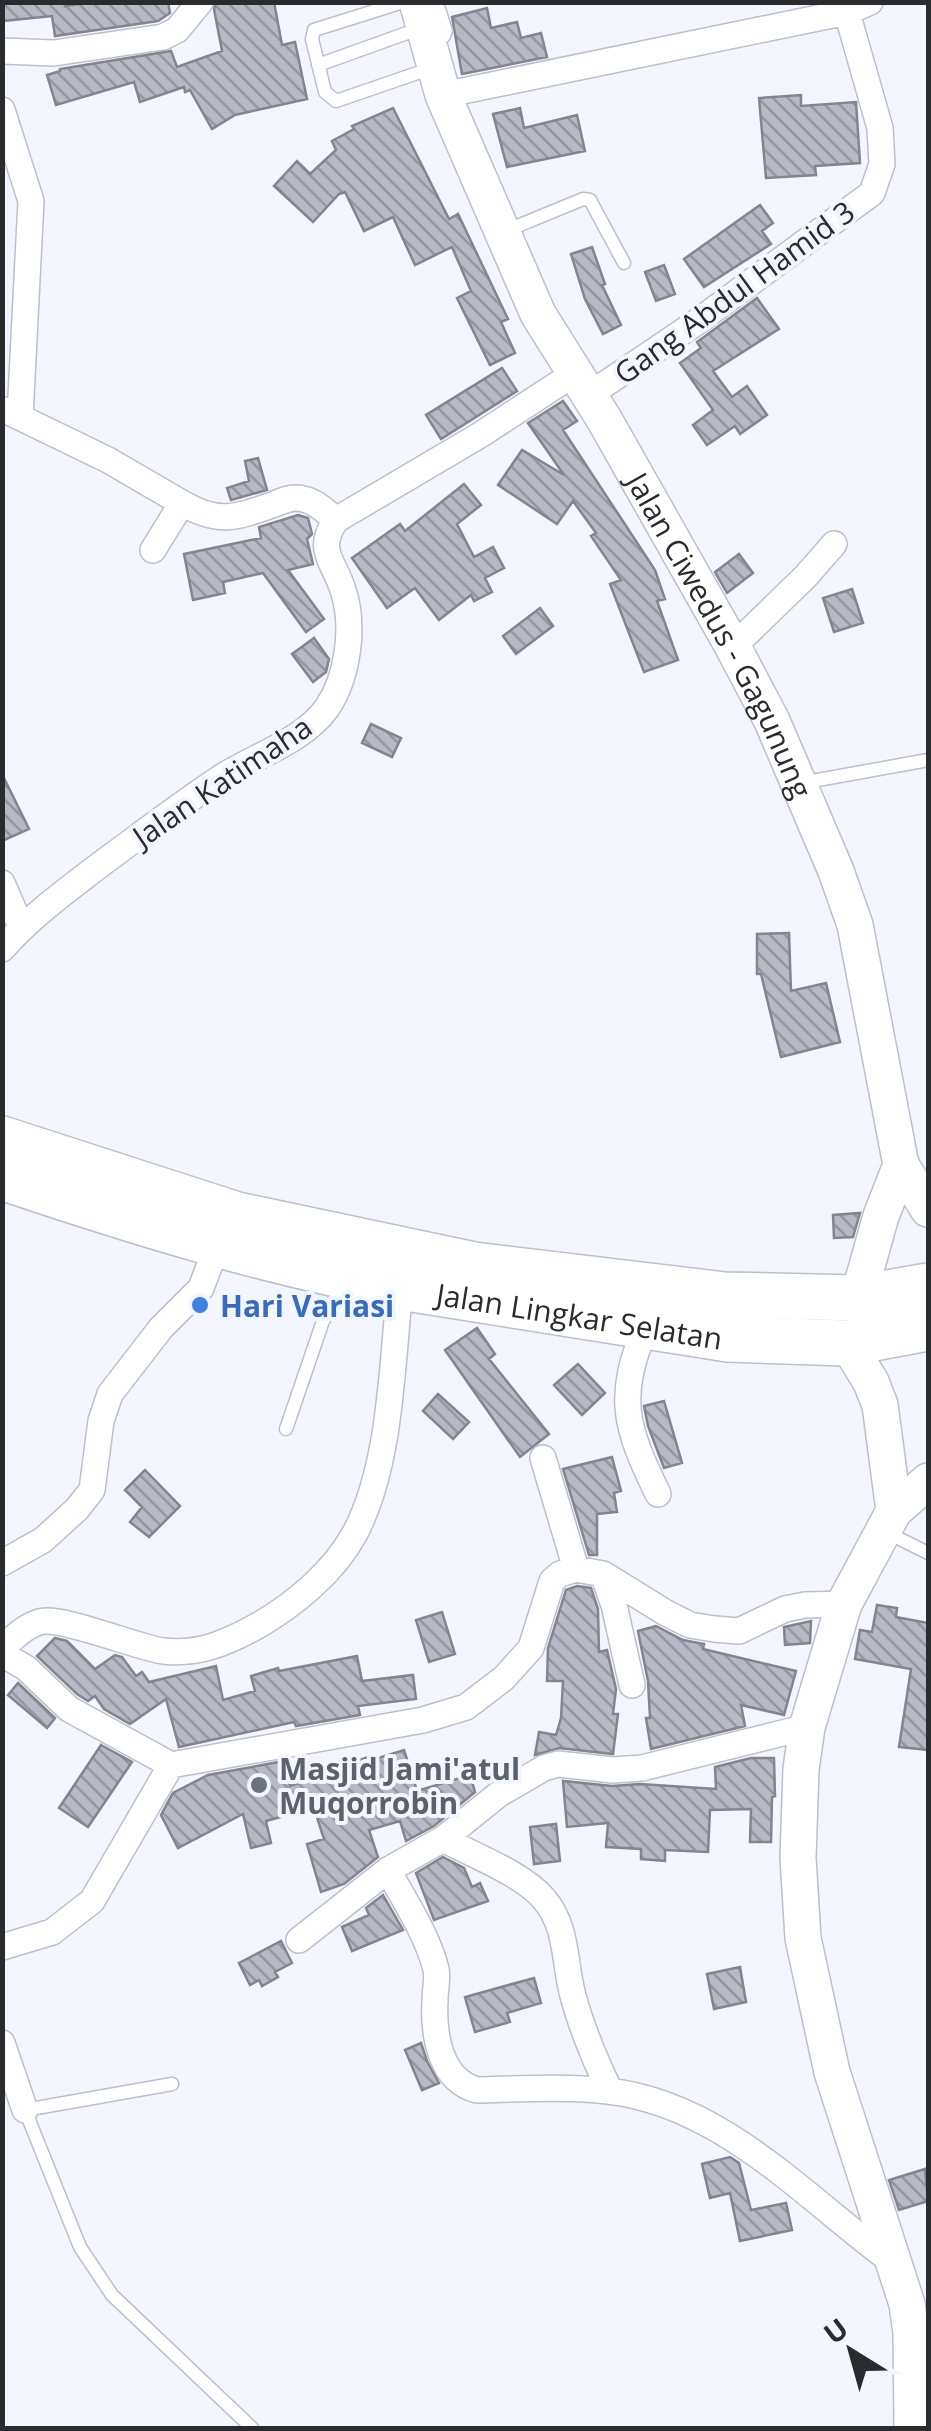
<svg xmlns="http://www.w3.org/2000/svg" width="931" height="2431" viewBox="0 0 931 2431" font-family="'Open Sans',sans-serif">
<defs>
<pattern id="building-back-hatch" width="6" height="6" patternUnits="userSpaceOnUse" patternTransform="scale(2.5)"><rect width="6" height="6" fill="#b7b9c5"/><path d="M-1 5l2 2M0 0l6 6M5-1l2 2" fill="none" stroke="#9597a0"/></pattern>
</defs>
<rect width="100%" height="100%" fill="#f3f5ff"/>
<path fill="url(#building-back-hatch)" stroke="#828590" stroke-width="2.5" d="M2,2H64L65,6L93,2H168L170,13L158,21L55,36L52,16L2,21Z
M216,2H274L282,45L295,42L307,99L235,115L212,129L190,90L185,92L184,87L140,102L134,82L56,105L47,75L60,71V69L171,51L177,67L222,51L214,9Z
M487,8L491,28L517,22L521,38L541,33L547,57L462,74L452,17Z
M801,95V106L856,102L860,163L815,166L816,175L766,178L759,98Z
M393,108L449,219L458,214L508,319L501,322L515,353L490,365L457,298L471,291L452,247L415,265L393,217L364,231L345,192L339,194L313,222L274,186L297,161L310,174L336,150L332,141L354,129L352,126Z
M520,108L524,128L577,115L585,151L507,167L493,114Z
M760,205L773,223L762,231L771,244L704,287L684,259Z
M592,247L605,284L602,285L621,325L603,334L585,299L571,254Z
M664,265L675,294L656,301L645,272Z
M757,298L779,329L713,371L732,397L747,386L767,415L740,434L735,426L707,445L693,425L713,410L680,363L701,348L697,342Z
M502,368L517,391L441,439L426,415Z
M563,401L577,421L563,430L655,570L665,599L657,601L678,660L644,672L610,584L621,580L591,536L596,533L573,501L557,524L498,485L522,450L564,475L528,423Z
M258,458L267,490L231,500L227,488L249,481L245,461Z
M464,484L481,505L457,524L474,557L493,547L504,568L485,578L492,592L474,601L471,595L439,620L415,588L387,608L352,558L400,524L405,531Z
M298,515L308,518L312,534L307,539L313,564L288,570L324,619L306,632L263,573L223,582L225,593L193,600L184,554L261,538L259,527Z
M739,554L753,573L727,593L715,572Z
M852,589L863,623L834,632L823,598Z
M540,608L553,626L516,654L503,636Z
M314,638L329,659L326,672L313,682L292,654Z
M371,724L401,738L392,757L362,743Z
M2,774L29,829L2,841Z
M789,933L791,991L826,983L840,1042L781,1057L761,974H757V934Z
M860,1213L853,1237L834,1238L833,1215Z
M477,1328L495,1354L489,1359L549,1434L520,1457L445,1350Z
M578,1364L605,1393L582,1415L554,1385Z
M438,1394L469,1422L453,1439L423,1411Z
M664,1401L682,1463L664,1468L648,1426L644,1406Z
M612,1457L621,1491L614,1493L617,1512L597,1514V1555H589L563,1469Z
M145,1470L180,1506L149,1537L130,1522L142,1507L125,1490Z
M577,1586L591,1588L598,1609L599,1652L607,1650L616,1689L613,1714H618L613,1754L559,1748L535,1755L539,1732L556,1735L561,1718L563,1681H547L548,1648L566,1590Z
M877,1605L897,1608L896,1617L928,1623V1750L899,1747L911,1669L855,1659L860,1630L872,1632Z
M442,1612L455,1654L429,1662L416,1620Z
M811,1621L810,1643L785,1645L784,1627Z
M656,1626L683,1640L704,1644L703,1649L796,1671L784,1715L741,1705L745,1726L651,1749L646,1718H650L648,1681L638,1631Z
M55,1638L67,1641L95,1669L115,1655L122,1657L136,1676L142,1672L149,1682L216,1666L223,1700L255,1691L251,1676L278,1668L279,1671L357,1656L362,1681L413,1675L416,1699L358,1706L360,1715L296,1726L294,1722L179,1747L166,1699L130,1724L104,1709L95,1696L88,1701L77,1694L37,1656Z
M18,1683L55,1718L47,1728L8,1695Z
M101,1745L132,1762L88,1827L59,1808Z
M404,1750L417,1791L470,1775L475,1792L434,1826L406,1841L400,1821L369,1830L378,1857L344,1884L321,1892L307,1844L324,1839L314,1808L266,1821L271,1843L251,1848L243,1814L178,1848L161,1815L173,1793L208,1775L284,1761L290,1786L351,1766L350,1763L368,1757L369,1761Z
M751,1758H774L775,1796L772,1797L771,1842H750L751,1809L710,1810L708,1852L665,1850V1861L641,1859V1849L606,1847L608,1823L567,1827L563,1781L612,1786L640,1784L716,1789L715,1767Z
M556,1824L560,1861L534,1864L530,1827Z
M443,1857L464,1868L472,1887L480,1883L488,1901L434,1920L416,1873Z
M383,1895L403,1930L352,1951L342,1927L369,1915L366,1908Z
M281,1941L292,1963L275,1972L278,1977L262,1986L259,1980L250,1985L239,1963Z
M740,1967L746,2002L714,2009L707,1974Z
M534,1978L541,2003L507,2013L510,2022L475,2032L465,1997Z
M421,2043L427,2061L439,2083L422,2090L405,2050Z
M730,2157L739,2163L751,2210L786,2203L792,2230L740,2241L730,2193L710,2198L702,2164Z
M925,2169L928,2201L899,2210L889,2180Z"/>
<g fill="none" stroke-linecap="round" stroke-linejoin="round">
<g stroke="#bdbfcb" stroke-width="15">
<path id="lane" d="M403,2L314,30L312,39L325,92L336,101L432,68
M423,10L439,9L446,31L444,36L430,40
M318,65L421,28
M503,232L583,199L590,200L624,263
M801,783L928,760
M286,1429L323,1321L344,1283
M886,1532L928,1553
M172,2084L25,2110L80,2247L112,2295L252,2428"/>
</g>
<g stroke="#bdbfcb" stroke-width="28">
<path id="street" d="M2,51L54,53L163,37L177,30L200,2
M443,95L847,12L870,2
M2,110L31,201L20,416
M589,395L697,322L872,193L882,164L880,128L844,2
M5,410L108,460L182,503
M153,550L182,503C218,524 235,518 272,505C282,501 292,496 303,499C316,501 326,512 336,520
M733,647L806,576L834,544
M2,883L21,927
M2,949C31,916 66,891 101,864C142,834 182,803 225,775C258,755 304,740 327,708C348,677 355,626 343,590C334,561 315,550 336,520L480,435L575,373
M646,1326C616,1398 625,1426 658,1494
M543,1458L576,1569
M2,1563L43,1540L77,1509L92,1490L101,1421L110,1394L161,1328L201,1288L218,1243
M603,1574L614,1605L632,1685
M2,1649C13,1638 24,1627 39,1622C60,1615 135,1647 163,1651C198,1655 227,1643 257,1626C294,1605 334,1572 355,1533C391,1465 392,1364 400,1287
M2,1654L26,1668L69,1709L171,1765L423,1720L466,1707L504,1678L531,1648L552,1581L560,1574L576,1569L603,1574L666,1613L690,1625L714,1629L739,1631L785,1609L805,1605L844,1604
M443,1839C473,1855 523,1874 544,1899C568,1927 564,1963 573,1996C582,2029 595,2060 610,2091
M388,1870C405,1902 427,1934 436,1969C438,1979 435,1989 435,2000C433,2035 440,2080 477,2090C520,2089 565,2086 608,2091C723,2104 806,2199 894,2263
M299,1940L388,1870L443,1839L499,1794L544,1768L558,1764L613,1770L642,1768L807,1727
M2,1947L52,1932L92,1901L171,1765
M2,2043L25,2110"/>
</g>
<g stroke="#bdbfcb" stroke-width="38">
<g id="secondary">
<path id="s1" d="M417,2L443,95L538,314L604,419L733,647L772,721L836,871L855,925L901,1165L881,1216L858,1298"/>
<path d="M901,1165L928,1209"/>
<path d="M847,1343L871,1382L880,1405L894,1511"/>
<path d="M912,2428L911,2333L907,2304L832,2072L803,1938L798,1858L801,1769L807,1727L844,1604L894,1511L928,1481"/>
</g>
</g>
<g stroke="#bdbfcb" stroke-width="48">
<g id="highway">
<path d="M2,1139L237,1215L474,1265L725,1295L858,1298L928,1286"/>
<path id="s2" d="M2,1177C132,1221 265,1262 400,1287L728,1339L847,1343L928,1328"/>
</g>
</g>
<use href="#lane" stroke="#fff" stroke-width="12"/>
<use href="#street" stroke="#fff" stroke-width="25"/>
<use href="#secondary" stroke="#fff" stroke-width="35"/>
<use href="#highway" stroke="#fff" stroke-width="45"/>
</g>
<circle fill="#3f7fe0" stroke="#f3f5ff" stroke-width="4" cx="200" cy="1305" r="10"/>
<circle fill="#6b7280" stroke="#f3f5ff" stroke-width="4" cx="259" cy="1785" r="10"/>
<g text-anchor="middle" dominant-baseline="central" stroke-width="8" stroke-linejoin="round" paint-order="stroke">
<g font-size="30" fill="#2a2b2f" stroke="#f3f5ff">
<text transform="translate(734 292) rotate(-36)">Gang Abdul Hamid 3</text>
<text stroke="none"><textPath href="#s1" startOffset="705">Jalan Ciwedus - Gagunung</textPath></text>
<text transform="translate(222 781) rotate(-34)">Jalan Katimaha</text>
<text stroke="none"><textPath href="#s2" startOffset="595">Jalan Lingkar Selatan</textPath></text>
</g>
<g font-size="30" font-weight="bold" fill="#366cbe" stroke="#f3f5ff" text-anchor="start">
<text x="220" y="1305">Hari Variasi</text>
</g>
<g font-size="30" font-weight="bold" fill="#5b616d" stroke="#f3f5ff" text-anchor="start">
<text x="279" y="1768">Masjid Jami'atul<tspan x="279" dy="34">Muqorrobin</tspan></text>
</g>
</g>
<rect width="931" height="2431" fill="none" stroke="#2a2b2f" stroke-width="10"/>
<g transform="translate(851 2351) rotate(323)" stroke="#f3f5ff" stroke-width="8" paint-order="stroke">
<path d="M0-8L18 38L0 25L-18 38Z" fill="#2a2b2f"/>
<text y="-15" font-size="28" font-weight="bold" text-anchor="middle" fill="#2a2b2f">U</text>
</g>
</svg>
